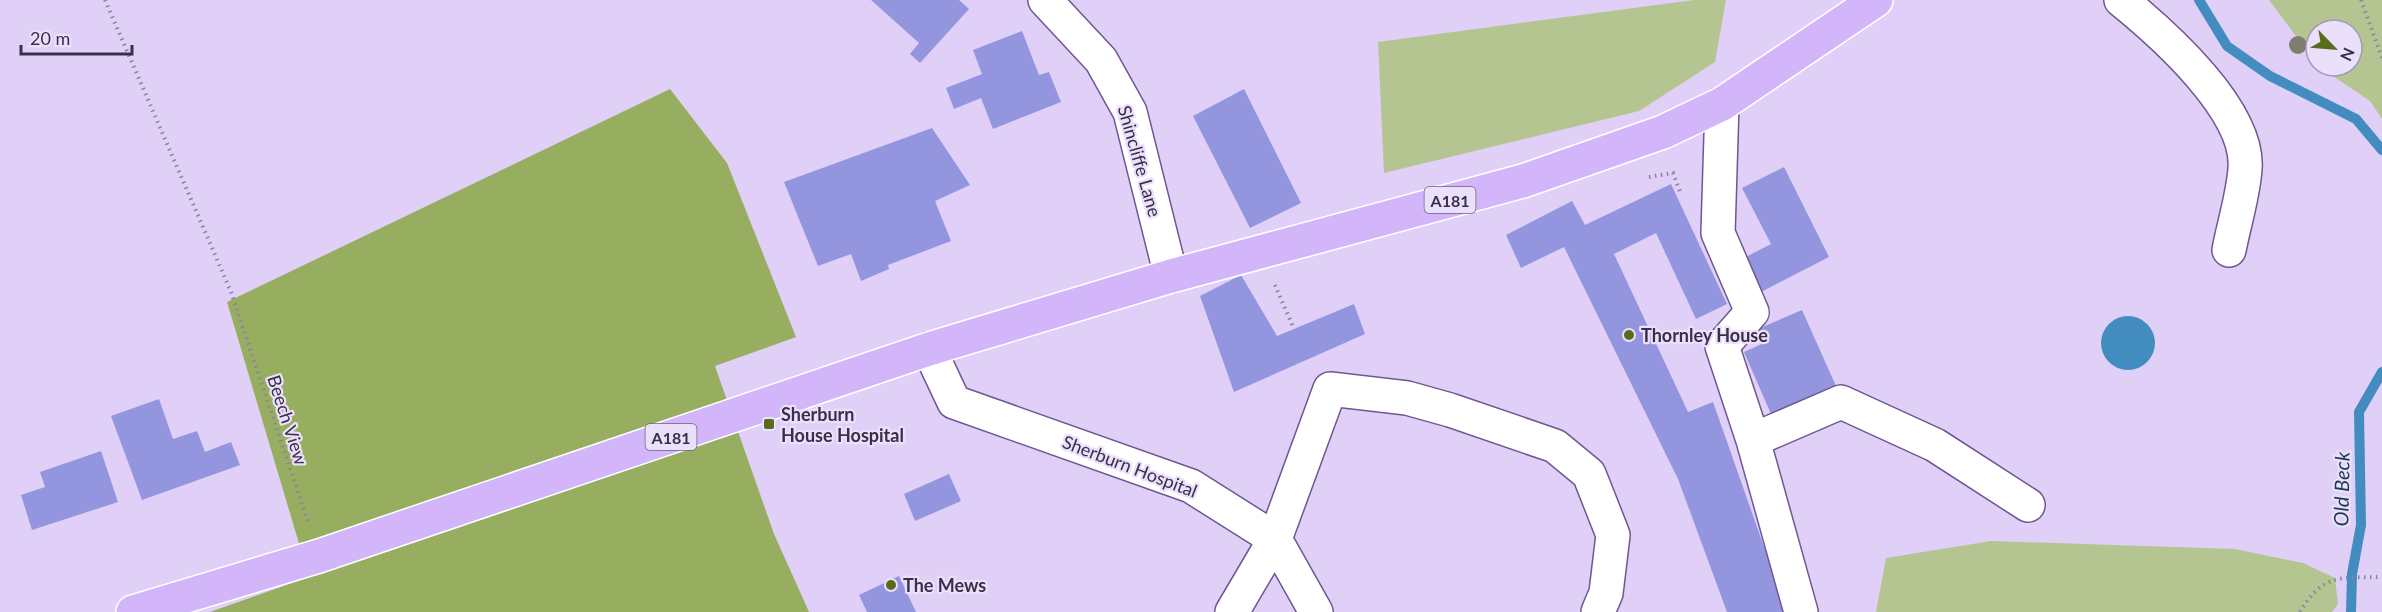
<svg xmlns="http://www.w3.org/2000/svg" width="2382" height="612" viewBox="0 0 2382 612" font-family="Lato,sans-serif">
<rect width="100%" height="100%" fill="#e0d0f8"/>
<path fill="#b4c591" d="M1694,0H1726L1715,62L1639,111L1384,173L1378,42Z
M2269,0H2382V119L2370,101L2318,66H2352V30H2316V63Z
M1991,541L2235,549L2303,563L2335,578L2338,604L2332,612H1876L1886,558Z"/>
<path fill="#97ae60" d="M670,89L727,163L796,337L715,366L774,534L809,612H210L309,577L227,302Z"/>
<path fill="#438cc0" d="M2101 343a27 27 0 1 1 54 0a27 27 0 1 1-54 0Z"/>
<g fill="none" stroke-linecap="round" stroke-linejoin="round">
<path stroke="#438cc0" stroke-width="10" d="M2199,0L2227,46L2270,76L2356,119L2382,150
M2351,612L2352,574L2361,525L2359,412L2382,372"/>
</g>
<path fill="#9495df" d="M871,0H959L969,9L920,63L910,54L919,43Z
M1022,31L1039,75L1049,72L1061,102L993,129L981,98L954,109L946,88L982,74L973,50Z
M1244,89L1301,203L1250,228L1193,116Z
M932,128L970,185L935,201L951,241L888,265L889,269L861,281L851,254L818,266L784,182Z
M1784,167L1829,257L1757,294L1740,260L1771,244L1742,188Z
M1671,184L1727,304L1696,319L1656,233L1614,254L1688,412L1713,402L1787,612H1727L1678,479L1564,247L1521,268L1506,235L1572,201L1585,225Z
M1241,275L1277,336L1354,304L1365,334L1234,392L1200,296Z
M1802,310L1836,386L1771,414L1744,352L1764,343L1758,329Z
M159,399L173,439L197,431L205,452L231,442L240,465L142,500L111,416Z
M101,451L118,502L32,530L21,495L45,487L40,472Z
M949,474L961,501L915,521L904,494Z
M899,576L916,612H867L859,595Z"/>
<g fill="none" stroke-linecap="round" stroke-linejoin="round">
<g stroke="#6f5791" stroke-width="36">
<path id="minor" d="M1045,0L1101,60L1130,112L1171,276
M2121,0C2163,34 2250,111 2245,169C2243,196 2234,224 2229,250
M1722,104L1718,233L1752,312L1722,346L1753,440L1841,402L1935,445L2028,505
M929,349L954,402L1191,486L1275,539L1316,612
M1753,440L1801,612
M1232,612L1275,539L1330,389L1407,398L1450,410L1555,446L1589,474L1613,535L1606,593L1598,612"/>
</g>
<g stroke="#fff" stroke-width="36">
<path id="major" d="M133,612L319,556L929,349L1171,276L1523,181L1663,132L1722,104L1876,0"/>
</g>
<path stroke="#8d80a1" stroke-width="4" stroke-dasharray="1.5 4.5" stroke-linecap="butt" d="M105,0L231,292L308,522
M2361,0L2382,58
M1649,177L1673,173L1681,194
M1275,285L1294,329
M2300,612C2323,573 2341,578 2382,577"/>
<use href="#minor" stroke="#fff" stroke-width="33"/>
<use href="#major" stroke="#d3b5fa" stroke-width="33"/>
</g>
<circle fill="#7f7f70" cx="2298" cy="45" r="9"/>
<g fill="#586c1b" stroke="#eae0fb" stroke-width="2">
<circle cx="1629" cy="335" r="6"/>
<rect x="763" y="418" width="12" height="12" rx="3"/>
<circle cx="891" cy="585" r="6"/>
</g>
<g text-anchor="middle" dominant-baseline="central" stroke-width="4.5" stroke-linejoin="round" paint-order="stroke">
<g fill="#eae0fb" stroke="#6e647e" stroke-width="1.5">
<rect x="1424.5" y="187" width="51" height="26" rx="4.5"/>
<rect x="645.5" y="424" width="51" height="26" rx="4.5"/>
</g>
<g font-size="16" font-weight="bold" fill="#392f49">
<text x="1450" y="200">A181</text>
<text x="671" y="437">A181</text>
</g>
<g font-size="18" fill="#392f49" stroke="#eae0fb">
<text transform="translate(1140 161) rotate(74)">Shincliffe Lane</text>
<text transform="translate(288 420) rotate(72)">Beech View</text>
<text transform="translate(1130 466) rotate(21)">Sherburn Hospital</text>
</g>
<g font-size="18" font-weight="bold" fill="#392f49" stroke="#eae0fb" text-anchor="start">
<text x="1641" y="335">Thornley House</text>
<text x="781" y="414">Sherburn<tspan x="781" dy="21">House Hospital</tspan></text>
<text x="903" y="585">The Mews</text>
</g>
<g font-size="20" font-style="italic" fill="#1a3950" stroke="#eae0fb">
<text transform="translate(2341 489) rotate(-89)">Old Beck</text>
</g>
</g>
<g transform="translate(2334 48) rotate(115)"><circle r="28" fill="#eae0fb" stroke="#a399b4" stroke-width="1.5"/>
<path d="M0-4.5L10 22L0 15L-10 22Z" fill="#586c1b"/>
<text y="-9" font-size="16" font-weight="bold" text-anchor="middle" fill="#392f49">N</text>
</g>
<path d="M21 45v9h111v-9" fill="none" stroke="#392f49" stroke-width="3"/>
<text x="30" y="45" font-size="18" fill="#392f49" stroke="#eae0fb" stroke-width="4.5" paint-order="stroke">20 m</text>
</svg>
